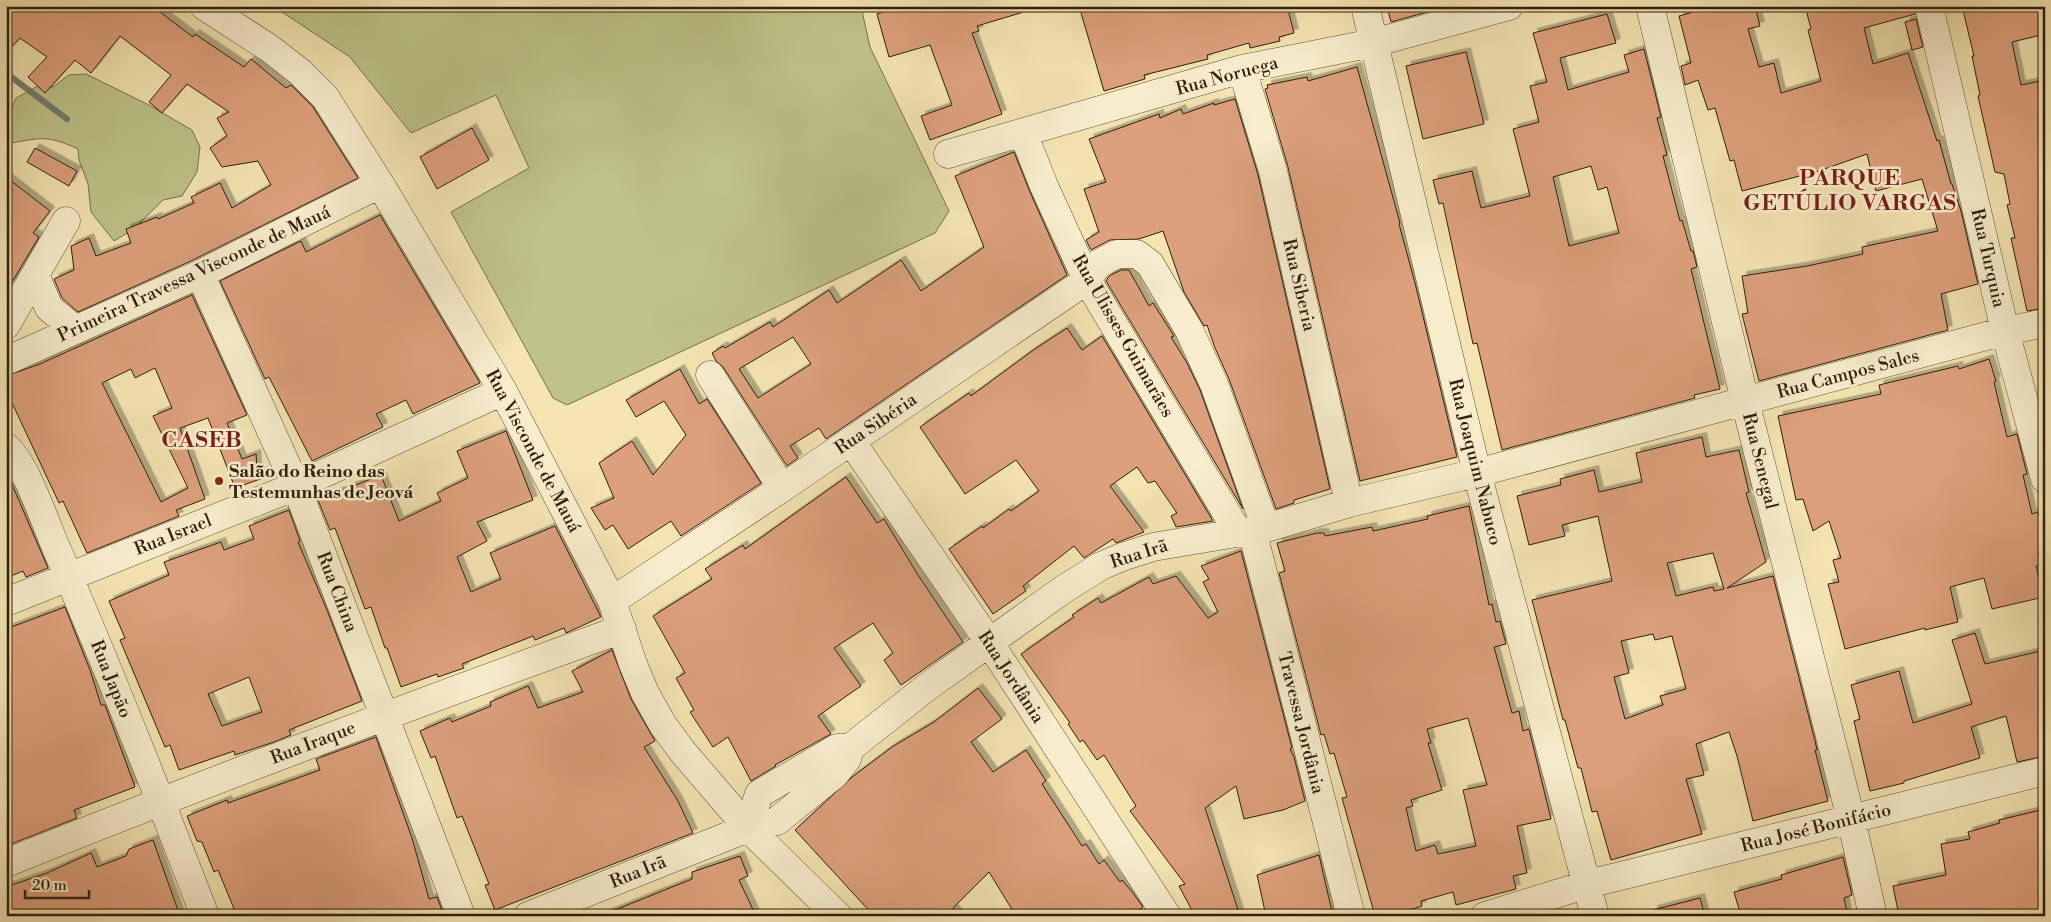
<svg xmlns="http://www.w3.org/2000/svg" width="2051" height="922" viewBox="0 0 2051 922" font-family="'Libre Bodoni',serif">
<defs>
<filter id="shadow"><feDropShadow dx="4.5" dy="-4.5" stdDeviation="0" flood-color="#0004"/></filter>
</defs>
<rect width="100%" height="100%" fill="#f3e4b2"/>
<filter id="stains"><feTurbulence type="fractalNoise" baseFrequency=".004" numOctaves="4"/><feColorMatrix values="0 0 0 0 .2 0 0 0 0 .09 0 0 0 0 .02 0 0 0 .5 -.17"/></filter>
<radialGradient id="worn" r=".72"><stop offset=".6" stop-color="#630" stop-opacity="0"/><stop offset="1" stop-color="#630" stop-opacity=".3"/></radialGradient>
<path fill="#bec38a" stroke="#76714c" d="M273,6H861L870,47L949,211L935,233L567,405L553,398L451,212L529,168L496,95L411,133L350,57Z
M86,74L147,104L192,130L200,147L197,172L182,196L163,200L134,229L114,241L91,212L88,184L79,160L78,149C50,136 42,137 12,143L7,120L16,98L38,86L53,87L69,75Z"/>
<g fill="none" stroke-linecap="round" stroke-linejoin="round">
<path stroke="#717e71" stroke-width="6" d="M6,73L67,119"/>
</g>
<path fill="#dca07c" stroke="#2f1f0d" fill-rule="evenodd" filter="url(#shadow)" d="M6,6H152L193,37L195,34L244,67L251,59L286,88L291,85L313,107L358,178L193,260L78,312L62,298L54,279L74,270L71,246L89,238L96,256L131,243L126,229L157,217L158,219L194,203L191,197L220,183L232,208L271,185L258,161L222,167L210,148L227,136L217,118L229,112L187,84L162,113L149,102L171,75L120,36L91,73L75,60L45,93L28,77L47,57L20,38L6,53Z
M903,6H1026L1027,11L977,26L979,31L972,33L1002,114L930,140L921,116L952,105L930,45L889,57L877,14Z
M1079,6H1287L1294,33L1279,37L1280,41L1250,48L1249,43L1207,55L1208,59L1144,75L1145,79L1104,91Z
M1387,6H1449L1391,22Z
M1715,6H1755L1760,26L1748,29L1759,67L1774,63L1781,93L1821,81L1808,30L1811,29L1805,6H1914L1915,14L1864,28L1873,64L1908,53L1937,141L1939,140L1951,184H1952L1961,211L1978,284L1941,294L1948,330L1759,381L1742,314L1748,313L1742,276L1807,266L1863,254L1862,247L1938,231L1922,179L1876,191L1867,154L1819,171L1742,191L1734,160L1730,161L1715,108L1708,110L1698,80L1685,85L1681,66L1691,63L1679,16Z
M1962,6H2045V34L2012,42L2021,85L2045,80V308L2027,311L2011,238H2015L2007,205L2010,204L2004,174L1995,172L1978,96L1980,95L1972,56H1974Z
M1607,14L1616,43L1560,58L1568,90L1629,72L1624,55L1644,49L1661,117L1657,118L1667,155L1663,156L1680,221L1682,220L1691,251H1693L1697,267L1691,269L1720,389L1694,395L1695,398L1502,450L1477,343L1473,344L1443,203L1439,204L1433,180L1472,171L1481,208L1530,196L1513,129L1539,122L1530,86L1547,82L1533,33ZM1591,166L1598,190L1607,187L1619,233L1569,246L1553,177Z
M1916,19L1923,47L1912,50L1905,22Z
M1466,52L1484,124L1423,139L1406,66Z
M1357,67L1400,223L1399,224L1415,283L1457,457L1360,481L1288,167L1265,89L1268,88L1267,85L1307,77L1308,81Z
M1235,99L1258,175L1330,489L1294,500V503L1276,509L1229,379L1215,348L1207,325L1204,326L1184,292L1163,231L1139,239L1110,240L1091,250L1086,240L1099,232L1084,189L1106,182L1089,139L1159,114L1160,118L1181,109L1183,114L1214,103V105Z
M472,128L489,160L437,189L420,157Z
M35,148L77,171L69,186L27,162Z
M1014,152L1030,192L1067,275L826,439L819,428L790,446L798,458L787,466L723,367L716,361L712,353L723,346L725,348L770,322L773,327L829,290L837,303L901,260L921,291L984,247L955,176ZM793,337L811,364L758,398L739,369Z
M6,177L50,211L33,233L39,237L6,292Z
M380,215L480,383L413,414L406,400L376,414L383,427L312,461L269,377L265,379L220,281L301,241L306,252Z
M1121,270H1129L1149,306L1153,303L1174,336L1171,337L1187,363L1200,390L1243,509L1106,281L1109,276Z
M192,295L247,415L227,423L242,459L256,454L257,467L266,477L235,488L208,418L180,428L205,499L176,510L179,516L87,553L63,501L59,503L6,390V376L40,364ZM155,368L172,408L153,416L188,488L161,502L102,383L131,369L135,378Z
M1067,328L1082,350L1102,336L1213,521L1176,527L1171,516L1177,513L1155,481L1148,483L1137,467L1110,486L1144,532L1116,543L1113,539L1084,558L1074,546L1023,586L1026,591L993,614L949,549L982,526L983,528L1009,509L1011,511L1039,491L1016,460L965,494L920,427L969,393L971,396L1032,351Z
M1989,359L1996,381L1994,382L2007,437L2017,434L2027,474L2023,475L2032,514L2038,512L2045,541V552L2038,553L2041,564L2036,566L2044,597L1992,609L1984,578L1950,587L1958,622L1925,630V628L1845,649L1828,584L1839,582L1833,560L1841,558L1829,521L1813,531L1803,499L1796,500L1778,416L1881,394L1879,385L1958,366L1959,369Z
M680,369L699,404L707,399L761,483L681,536L671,521L628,549L613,525L605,530L591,508L614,498L599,463L632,441L653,475L686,435L664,401L636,417L626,400Z
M506,431L533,500L477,522L487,541L457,557L471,592L501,579L490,553L555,526L601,617L566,633L564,628L535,640L533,636L462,664L464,668L438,677L437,674L401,687L387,648H385L371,607L365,609L335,528L330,530L318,500L381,475L399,521L441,501L437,493L468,478L457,451Z
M1702,437L1706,457L1739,450L1749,492L1746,493L1766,562L1727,588L1773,576L1815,741L1817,750H1815L1828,801L1753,821L1737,756L1729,732L1696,744L1704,775L1686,779L1702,834L1611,860L1597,811L1592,812L1581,768H1578L1565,720H1563L1532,600L1612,581L1598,516L1562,525L1565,536L1529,545L1517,496L1561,485L1560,479L1594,470L1599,492L1642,482L1636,453ZM1713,553L1724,589L1714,591L1713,587L1676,596L1667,563ZM1653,634L1655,640L1672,636L1686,689L1660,696L1663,705L1625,719L1614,677L1629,673L1621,641Z
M7,473L48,568L26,577L23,571L6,578Z
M846,477L877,523L884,519L918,575L963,642L901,685L884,660L893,653L873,623L834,648L861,686L818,716L831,734L775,765L776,766L751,781L728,737L713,747L690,712L694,710L676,678L685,673L653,616L712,579L705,569L743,545L745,549Z
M1469,506L1489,605L1492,604L1496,622L1500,621L1506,644L1494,647L1512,713L1519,711L1523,731L1529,729L1551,819L1517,826L1527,873L1513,876L1516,889L1456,905L1453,892L1421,901L1422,906L1390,916H1375L1342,798L1347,797L1334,753L1330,754L1324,734L1321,735L1279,573L1285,571L1277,543L1317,533H1324L1325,536L1372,527L1373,531L1428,519L1427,516ZM1468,718L1487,785L1463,790L1476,846L1438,854L1435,845L1416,851L1406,808L1413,806L1411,800L1442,790L1428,743H1431L1427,729Z
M289,510L300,541L298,542L327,610L362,701L289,730L291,735L274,742L235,755L234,751L179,770L170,745L165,747L120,640L125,638L109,601L169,575L164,562L221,542L224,550L254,539L249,526ZM249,677L262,712L222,726L208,694Z
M1241,551L1292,748L1290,749L1294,757L1305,801L1283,810L1244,819L1236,786L1205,808L1240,916H1195L1179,886L1185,884L1130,811L1136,806L1104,755L1097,760L1083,740L1080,742L1068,724L1070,723L1021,654L1074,617L1072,615L1098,598L1101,603L1149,577L1153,584L1176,576L1208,618L1218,612L1203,582L1209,579L1201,566Z
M65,607L90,670L101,705H105L135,787L74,810L77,818L6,846V629Z
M1975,633L1985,664L2045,650V756L2017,762L2006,716L1971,727L1980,758L1904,781V783L1870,791L1854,721L1860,719L1851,685L1899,671L1913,723L1972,704L1952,640Z
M612,650L631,699L655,741L644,747L678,801L693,833L495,910L485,885L489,884L462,816L457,818L435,756L431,758L420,731L450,718L452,722L491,706L490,702L528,686L538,708L583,692L572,671Z
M978,688L1002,719L971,742L993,772L1026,750L1046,781L1042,784L1082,846L1086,844L1099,864L1104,860L1120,882L1122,880L1133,893L1143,907L1133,916H1016L989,872L953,908L960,916H874L795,830L852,777L892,747L934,722Z
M376,737L412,838L429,899L437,897L444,916H237L218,870L214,872L202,842L197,841L187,816L227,800L228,803L320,770L316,759Z
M2045,809V916H1899L1893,886L1946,875L1941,844L1970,839L1968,832L2000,823L1999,820Z
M153,840L180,916H6V887L47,873L91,853L97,867L126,856L129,849Z
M1319,855L1333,916H1266L1257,875Z
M740,856L748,876L739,880L756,916H600L692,879V872Z
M1843,857L1852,895L1844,898L1847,912L1833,916H1741L1734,892L1782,879L1781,875Z
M1700,898L1705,916H1654L1653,910Z"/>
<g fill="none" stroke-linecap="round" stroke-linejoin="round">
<g stroke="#605036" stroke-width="29">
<path id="minor" d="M204,6L269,48L300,72L325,97L380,184L503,391L612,601L633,664L645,693L663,725L682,751L748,828L838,916
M1365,6L1477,473L1595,916
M1650,6L1745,401L1851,819L1873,916
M1929,6L2005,331L2045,479
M1242,69L1273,171L1349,503
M1023,133L1044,186L1087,280L1238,532
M948,154L1242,69L1373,43L1509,6
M200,274L296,486L461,916
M35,275L49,308L76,330
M6,325L66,221
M6,361L200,274L380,184
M710,375L782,488
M851,441L989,642L1167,916
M6,447C26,464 44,520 55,545C108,667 157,791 205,916
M1252,530L1351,916
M612,601L782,488L1087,280L1098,264L1117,254H1137L1150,264L1189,330L1214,384L1266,528
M6,602L296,486L503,391
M748,828L759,794L837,748H850
M6,863C210,781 415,704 622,629
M528,916L748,828L777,821L835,774L847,759L850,748L927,687L1064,589L1101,566L1122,557L1153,547L1266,528L1349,503L1477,473L2005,331L2045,323
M1485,916L1588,884L2045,771"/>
</g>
<use href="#minor" stroke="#f7edcd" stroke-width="28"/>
</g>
<circle fill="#8f2418" stroke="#f7edcd" stroke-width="2" cx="219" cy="481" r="5"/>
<g text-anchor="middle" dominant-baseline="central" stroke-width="5" stroke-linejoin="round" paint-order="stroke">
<g font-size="18" fill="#2f1f0d" stroke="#f7edcd">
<text transform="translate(1227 76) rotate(-15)">Rua Noruega</text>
<text transform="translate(1988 258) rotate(77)">Rua Turquia</text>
<text transform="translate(194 274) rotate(-25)">Primeira Travessa Visconde de Mauá</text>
<text transform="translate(1299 285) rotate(77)">Rua Siberia</text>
<text transform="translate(1123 336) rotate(60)">Rua Ulisses Guimarães</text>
<text transform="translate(1848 374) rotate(-15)">Rua Campos Sales</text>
<text transform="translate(876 424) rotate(-34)">Rua Sibéria</text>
<text transform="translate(533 451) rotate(62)">Rua Visconde de Mauá</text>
<text transform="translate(1760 461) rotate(76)">Rua Senegal</text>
<text transform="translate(1475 462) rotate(76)">Rua Joaquim Nabuco</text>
<text transform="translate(173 535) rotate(-22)">Rua Israel</text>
<text transform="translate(1139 554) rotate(-18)">Rua Irã</text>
<text transform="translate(337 592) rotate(69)">Rua China</text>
<text transform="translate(1011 677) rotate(57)">Rua Jordânia</text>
<text transform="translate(111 679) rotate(68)">Rua Japão</text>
<text transform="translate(1301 723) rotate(76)">Travessa Jordânia</text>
<text transform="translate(313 743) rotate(-21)">Rua Iraque</text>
<text transform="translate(1816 828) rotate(-14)">Rua José Bonifácio</text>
<text transform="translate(638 872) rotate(-22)">Rua Irã</text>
</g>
<g font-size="18" font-weight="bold" fill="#2f1f0d" stroke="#f7edcd" text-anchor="start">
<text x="229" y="471">Salão do Reino das<tspan x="229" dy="21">Testemunhas de Jeová</tspan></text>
</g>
<g font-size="22" font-weight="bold" letter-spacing="1" fill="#7a1f14" stroke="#f7edcd">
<text x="1850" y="178">PARQUE<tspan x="1850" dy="25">GETÚLIO VARGAS</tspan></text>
<text x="202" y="440">CASEB</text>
</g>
</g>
<rect width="2051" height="922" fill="none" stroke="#f3e4b2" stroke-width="25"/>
<rect x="8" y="8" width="2036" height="907" fill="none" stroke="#2f1f0d" stroke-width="2.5"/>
<rect x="12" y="12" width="2026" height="897" fill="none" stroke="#2f1f0d"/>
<path d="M25 890v8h64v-8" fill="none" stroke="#2f1f0d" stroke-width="2.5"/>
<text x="32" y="890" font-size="15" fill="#2f1f0d" stroke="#f7edcd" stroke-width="4" paint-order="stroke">20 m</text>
<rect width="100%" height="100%" filter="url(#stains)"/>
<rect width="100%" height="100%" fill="url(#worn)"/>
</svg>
